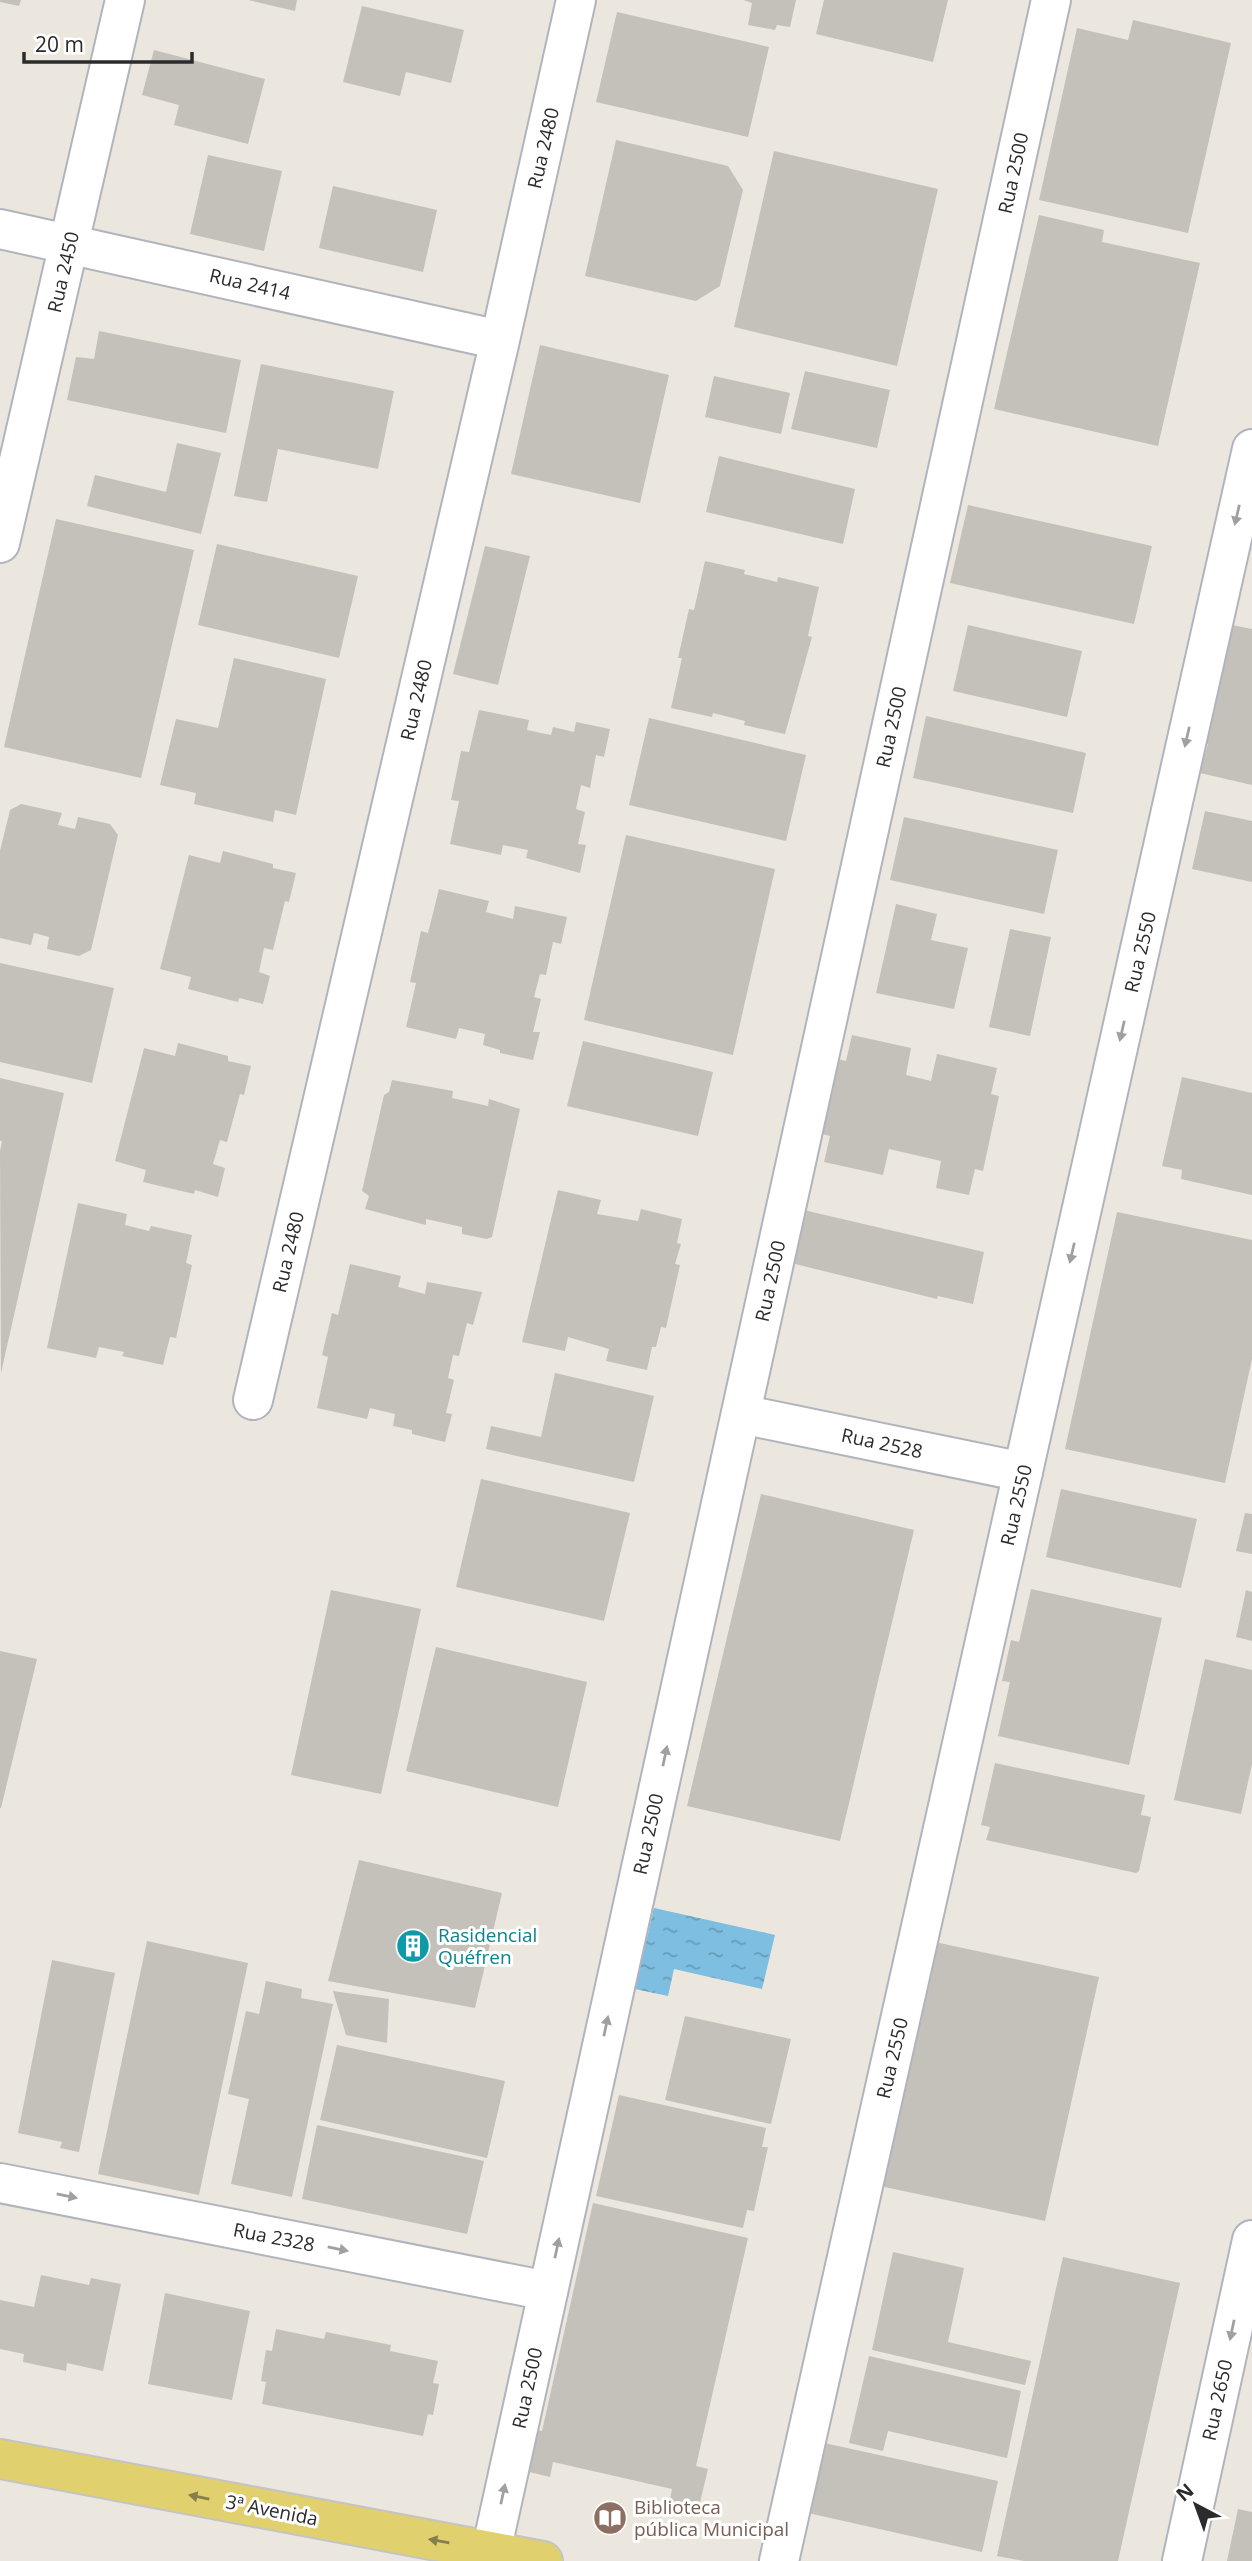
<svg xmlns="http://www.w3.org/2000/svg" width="1252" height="2561" viewBox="0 0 1252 2561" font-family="'Open Sans',sans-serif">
<defs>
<pattern id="water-ripples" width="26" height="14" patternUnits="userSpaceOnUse" patternTransform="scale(1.75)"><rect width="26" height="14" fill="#7ebee1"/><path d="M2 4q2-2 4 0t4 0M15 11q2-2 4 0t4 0" fill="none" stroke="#679bb7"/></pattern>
</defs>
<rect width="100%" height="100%" fill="#ebe7df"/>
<path fill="url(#water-ripples)" d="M654,1908L775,1935L762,1989L674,1969L668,1996L635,1989Z"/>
<path fill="#c4c1ba" d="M0,0H21L19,6L0,2Z
M248,0H297L295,11Z
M743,0H796L790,27L777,25L775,30L748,25L752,3Z
M824,0H948L933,62L816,34Z
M362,6L464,30L451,83L406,72L400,96L343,82Z
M617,12L769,47L748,137L596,102Z
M1133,20L1231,43L1188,233L1039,200L1077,28L1128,40Z
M154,50L265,79L248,144L174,125L179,105L142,95Z
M616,140L728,166L743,190L720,286L696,301L585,276Z
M774,151L938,189L897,366L734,327Z
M208,155L282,171L264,251L190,234Z
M333,186L437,210L423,272L319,248Z
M1039,215L1104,230L1102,242L1200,263L1158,446L994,409Z
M99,331L241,360L226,433L67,400L76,357L94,359Z
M540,345L669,375L640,503L511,474Z
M261,364L394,391L378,469L278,449L267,502L234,496Z
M805,371L890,390L877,448L791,429Z
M714,376L790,393L781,434L705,417Z
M177,443L221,453L201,534L87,506L95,475L166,492Z
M719,456L855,489L843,544L706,512Z
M968,505L1152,546L1134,624L950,583Z
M56,519L194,550L141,778L4,747Z
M217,544L358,576L339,658L198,625Z
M485,546L530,556L498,685L453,674Z
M705,561L745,570L744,574L777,582L778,577L819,587L808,636L812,637L785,734L744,725L745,721L713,713L712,717L671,708L682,658H678L689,609L694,610Z
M968,625L1082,651L1067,717L953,691Z
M1232,625L1252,629V785L1200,773L1208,744L1199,738L1216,657L1227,654Z
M234,658L326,679L296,815L275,810L273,822L194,804L196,793L160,785L176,719L218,728Z
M479,710L529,720L527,730L551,735L553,727L574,732L576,722L610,729L604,757L596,755L590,788L581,785L576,809L585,812L578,844L586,845L580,873L526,858L528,850L503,845L501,855L450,844L459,801L451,800L461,751L469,752Z
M926,716L1086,753L1073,813L913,778Z
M649,718L806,755L786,841L629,805Z
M21,804L62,813L58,825L75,829L78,817L110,824L118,835L91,950L79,956L47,949L49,937L34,933L31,945L0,938V851L10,810Z
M1205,811L1252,821V882L1192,869Z
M904,817L1058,850L1044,914L890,880Z
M626,835L775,869L733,1055L584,1020Z
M223,851L273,864V868L296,873L289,902L285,901L273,950L264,948L259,972L270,976L263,1004L239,998L238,1002L188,989L191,977L160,969L189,855L220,863Z
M439,889L489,901L486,912L513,919L515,906L567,917L561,944L553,942L546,975L540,974L534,997L541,999L533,1032H540L533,1060L500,1053V1050L483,1045L485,1034L459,1028L456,1039L406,1027L416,983L410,982L421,931L428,933Z
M896,904L937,914L931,940L968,948L954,1009L876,993Z
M1010,929L1051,937L1030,1036L989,1027Z
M0,963L114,988L92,1083L0,1062Z
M852,1035L911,1048L906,1075L931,1081L937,1054L997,1068L991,1094L999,1096L983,1171L975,1169L969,1195L936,1188L941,1161L889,1149L883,1175L824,1162L830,1136L822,1134L838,1059L846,1061Z
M583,1041L713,1072L698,1136L567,1106Z
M178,1043L228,1056V1061L251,1066L244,1095L240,1094L227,1142L220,1140L213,1164L225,1168L218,1197L195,1190L194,1194L143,1182L146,1170L115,1161L144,1048L175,1056Z
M1182,1077L1252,1093V1195L1181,1179L1182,1170L1162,1166Z
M0,1078L64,1093L1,1373L0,1151L2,1141H0Z
M392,1080L453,1091L452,1098L488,1106L489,1099L520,1109L492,1237L487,1239L462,1234V1227L426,1219V1225L365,1209L369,1196L362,1191L384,1095L389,1092Z
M558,1190L601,1200L597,1214L638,1221L641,1209L682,1219L677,1243L681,1244L675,1264L680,1265L666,1328L661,1327L656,1347H652L647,1370L606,1361L609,1349L568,1337L565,1351L522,1342Z
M78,1203L127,1214L125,1225L149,1231L151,1226L192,1235L186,1263L192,1265L176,1338L170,1337L163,1365L122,1356L124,1352L99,1347L96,1358L47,1348Z
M795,1208L984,1252L973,1304L938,1296L937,1299L783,1261Z
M1117,1212L1252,1240V1359L1225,1483L1065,1449Z
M350,1264L401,1276L398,1287L425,1294L427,1282L482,1292L473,1325L467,1323L459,1356L453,1355L448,1378L454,1380L446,1413L452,1414L445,1442L412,1434V1430L393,1426L395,1414L370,1408L367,1419L317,1408L328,1357L322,1355L332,1313L338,1315Z
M555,1373L654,1396L634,1482L486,1449L491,1426L541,1437Z
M481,1479L630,1513L604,1621L456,1587Z
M1061,1489L1197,1519L1181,1588L1046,1557Z
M761,1494L914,1530L840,1841L687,1806Z
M1245,1513L1252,1514V1554L1236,1551Z
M1031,1589L1162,1618L1129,1765L998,1736L1010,1682L1002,1681L1011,1640L1019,1642Z
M331,1590L421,1609L381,1794L291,1775Z
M1246,1590L1252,1592V1641L1236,1637Z
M436,1647L587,1682L558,1807L406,1771Z
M0,1651L37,1659L1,1808H0Z
M1205,1659L1252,1670V1764L1241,1814L1174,1800Z
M995,1763L1145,1795L1141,1815L1151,1817L1139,1871L1136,1873L986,1840L990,1827L981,1825Z
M359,1860L502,1893L475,2008L328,1981Z
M147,1941L248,1963L199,2195L98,2174Z
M930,1941L1099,1977L1045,2221L875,2185Z
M52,1960L115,1973L79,2152L60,2148L62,2142L18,2133Z
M266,1981L302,1989L301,1998L333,2004L292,2197L231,2184L249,2099L228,2094L246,2011L259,2014Z
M333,1991L389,1999L387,2043L346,2035Z
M685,2016L791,2039L771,2124L665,2100Z
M337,2045L505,2081L487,2158L320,2120Z
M619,2095L766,2128L762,2147H768L754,2211L747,2210L743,2228L596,2196Z
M317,2125L484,2161L467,2234L302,2199Z
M593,2203L748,2238L696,2466L708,2469L698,2511L669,2504L672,2489L553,2462L550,2477L521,2470L530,2428L542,2431Z
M893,2252L964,2268L948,2342L1031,2361L1025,2385L872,2350Z
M1063,2257L1180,2283L1118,2561H1024L997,2556Z
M41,2275L89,2285L91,2278L121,2284L103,2371L67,2363L66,2371L23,2362L24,2354L0,2349V2300L34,2307Z
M165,2293L250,2311L232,2400L148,2384Z
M276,2329L324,2339L326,2332L391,2345L390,2351L438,2361L433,2383L439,2384L433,2415L428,2414L423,2436L262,2404L266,2382L261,2381L266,2350L272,2351Z
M869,2356L1021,2391L1007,2458L888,2431L883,2451L849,2443Z
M815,2441L998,2481L982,2552L799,2511Z
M1238,2509L1252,2512V2561H1227Z"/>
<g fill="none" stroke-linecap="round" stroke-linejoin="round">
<g stroke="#b2b4bd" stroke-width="42">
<path id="minor" d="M0,229L500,340
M0,543L125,0
M253,1400L500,340L576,0
M741,1414L1023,1472
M0,2183L548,2291
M1182,2561L1252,2240"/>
</g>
<g stroke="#b2b4bd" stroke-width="42">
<path id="secondary" d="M489,2561L1051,0
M779,2561L1252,449"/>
</g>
<g stroke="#c4c4c4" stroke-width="42">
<path id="primary" d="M0,2459L543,2561"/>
</g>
<use href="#minor" stroke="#fff" stroke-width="38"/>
<use href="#secondary" stroke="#fff" stroke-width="38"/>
<use href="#primary" stroke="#e1d06e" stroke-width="38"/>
</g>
<defs><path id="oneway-solid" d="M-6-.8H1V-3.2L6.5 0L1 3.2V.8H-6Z" transform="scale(1.75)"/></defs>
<g fill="#a0a0a0">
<use href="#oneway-solid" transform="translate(1237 515) rotate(103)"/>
<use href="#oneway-solid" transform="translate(1187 737) rotate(103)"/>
<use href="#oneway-solid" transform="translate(1122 1031) rotate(103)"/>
<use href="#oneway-solid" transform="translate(1072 1253) rotate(103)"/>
<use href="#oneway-solid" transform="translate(665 1756) rotate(-78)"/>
<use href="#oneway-solid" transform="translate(606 2026) rotate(-78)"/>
<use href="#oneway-solid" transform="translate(67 2196) rotate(11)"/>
<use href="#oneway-solid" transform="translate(557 2248) rotate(-78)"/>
<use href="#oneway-solid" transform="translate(338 2249) rotate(11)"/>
<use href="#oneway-solid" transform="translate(1232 2330) rotate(102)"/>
<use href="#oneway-solid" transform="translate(503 2494) rotate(-78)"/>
</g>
<g fill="#867e4c">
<use href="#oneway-solid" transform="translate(199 2497) rotate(-169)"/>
<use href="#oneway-solid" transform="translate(439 2541) rotate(-170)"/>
</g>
<defs>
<g id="building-disc" transform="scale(1.75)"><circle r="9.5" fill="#0f9aa8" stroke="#fff"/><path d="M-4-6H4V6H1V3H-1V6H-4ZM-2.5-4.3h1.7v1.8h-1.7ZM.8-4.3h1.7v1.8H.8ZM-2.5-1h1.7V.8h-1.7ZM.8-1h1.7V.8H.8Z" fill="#fff"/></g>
<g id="library-disc" transform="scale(1.75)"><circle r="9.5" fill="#8d6e63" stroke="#fff"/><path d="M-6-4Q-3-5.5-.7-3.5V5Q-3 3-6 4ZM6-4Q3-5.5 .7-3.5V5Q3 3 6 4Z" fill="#fff"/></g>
</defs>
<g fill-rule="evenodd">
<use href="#building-disc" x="413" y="1946"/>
<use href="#library-disc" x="610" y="2518"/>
</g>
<g text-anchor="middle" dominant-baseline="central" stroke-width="6" stroke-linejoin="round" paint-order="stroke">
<g font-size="19" fill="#2b2b2b" stroke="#fff">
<text transform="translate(543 148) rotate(-77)">Rua 2480</text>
<text transform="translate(1013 173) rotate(-78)">Rua 2500</text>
<text transform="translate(63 272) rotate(-77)">Rua 2450</text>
<text transform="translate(250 284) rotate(13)">Rua 2414</text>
<text transform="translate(416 700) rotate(-77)">Rua 2480</text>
<text transform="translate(891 727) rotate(-78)">Rua 2500</text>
<text transform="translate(1140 952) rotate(-77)">Rua 2550</text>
<text transform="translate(288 1252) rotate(-77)">Rua 2480</text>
<text transform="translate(770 1281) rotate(-78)">Rua 2500</text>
<text transform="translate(882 1443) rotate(12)">Rua 2528</text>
<text transform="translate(1016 1505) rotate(-77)">Rua 2550</text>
<text transform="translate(648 1834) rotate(-78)">Rua 2500</text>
<text transform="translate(892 2058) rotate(-77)">Rua 2550</text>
<text transform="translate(274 2237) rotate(11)">Rua 2328</text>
<text transform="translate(527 2388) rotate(-78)">Rua 2500</text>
<text transform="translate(1217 2400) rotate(-78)">Rua 2650</text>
<text transform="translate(272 2510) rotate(11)">3ª Avenida</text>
</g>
<g font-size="19" fill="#0d838f" stroke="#fff" text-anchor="start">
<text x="438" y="1935">Rasidencial<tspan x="438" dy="22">Quéfren</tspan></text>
</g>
<g font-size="19" fill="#785e54" stroke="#fff" text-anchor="start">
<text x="634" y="2507">Biblioteca<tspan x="634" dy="22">pública Municipal</tspan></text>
</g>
</g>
<g transform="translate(1196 2505) rotate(319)" stroke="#ffffff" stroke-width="5" paint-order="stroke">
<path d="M0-5L12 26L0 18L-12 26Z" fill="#2b2b2b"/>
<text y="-10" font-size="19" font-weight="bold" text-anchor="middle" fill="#2b2b2b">N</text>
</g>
<path d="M24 52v10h168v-10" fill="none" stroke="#2b2b2b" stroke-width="3.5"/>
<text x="35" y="52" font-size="21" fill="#2b2b2b" stroke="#ffffff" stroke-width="5" paint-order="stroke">20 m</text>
</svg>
